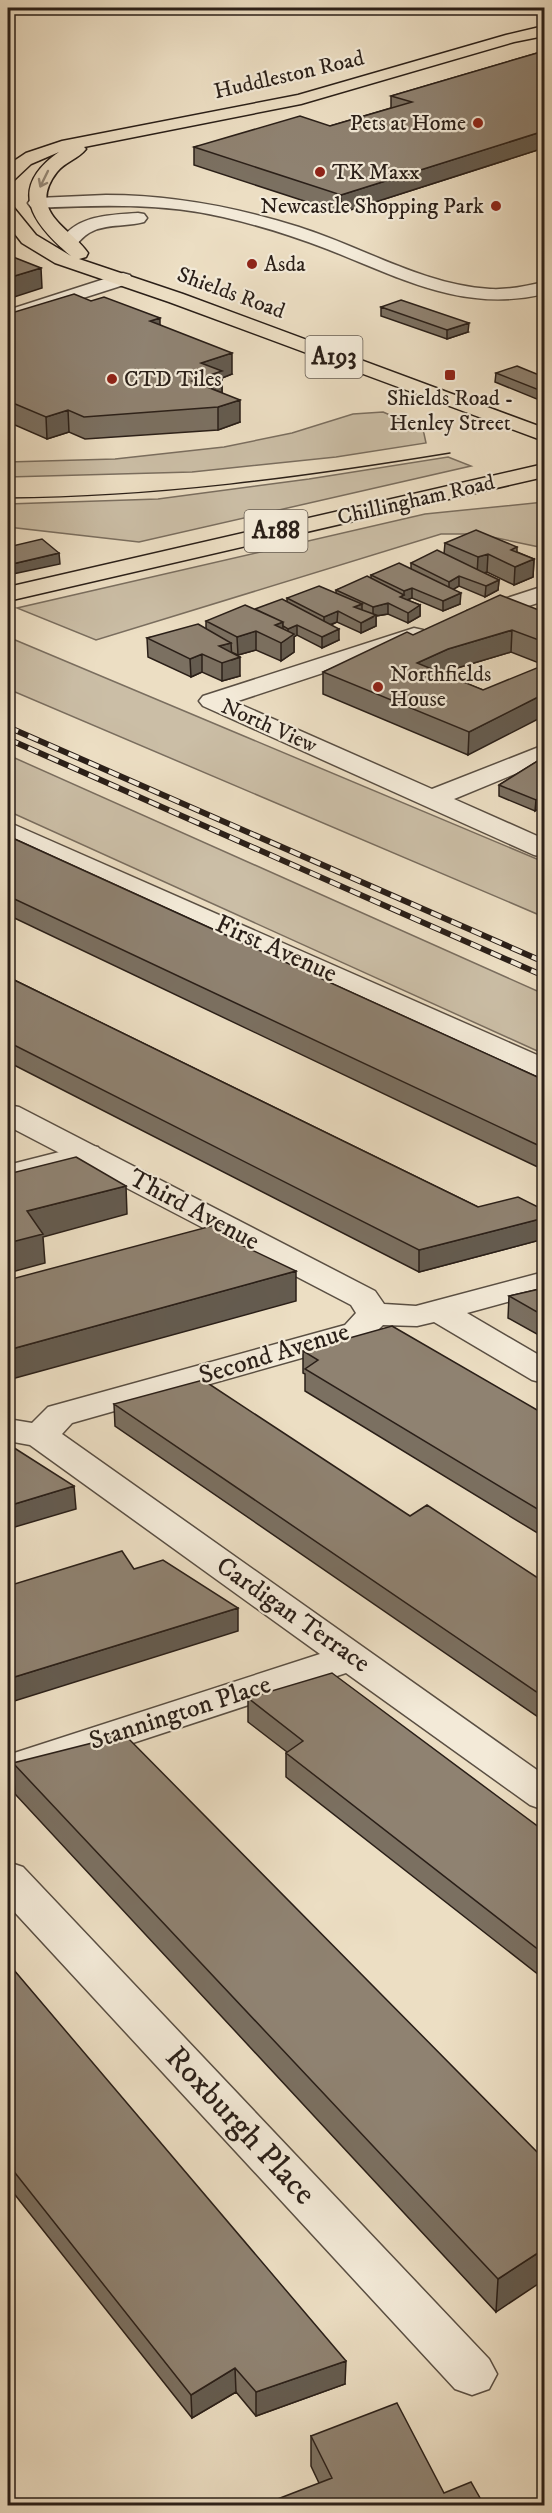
<svg xmlns="http://www.w3.org/2000/svg" width="552" height="2513" viewBox="0 0 552 2513" font-family="'IM FELL DW Pica',serif">
<rect width="100%" height="100%" fill="#ecdec3"/>
<filter id="stains"><feTurbulence type="fractalNoise" baseFrequency=".00333" numOctaves="4"/><feColorMatrix values="0 0 0 0 .2 0 0 0 0 .09 0 0 0 0 .02 0 0 0 .5 -.17"/></filter>
<radialGradient id="worn" r=".72"><stop offset=".6" stop-color="#630" stop-opacity="0"/><stop offset="1" stop-color="#630" stop-opacity=".3"/></radialGradient>
<path fill="#cbbea6" stroke="#7a6e5f" stroke-width="1.5" d="M383,412L423,429L426,443L336,457L192,472L8,477V462L115,459L224,447L292,433L353,414Z
M448,457L471,466L139,542L8,527V504L158,499L309,479Z
M544,502V555L539,547L478,534H441L96,640L17,608L425,514Z
M8,637L544,862V917L8,689Z
M8,755L544,994V1054L8,811Z"/>
<g fill="none" stroke-linecap="round" stroke-linejoin="round">
<g stroke="#5a4f43" stroke-width="3">
<path id="pedestrian" d="M87,1145L98,1147L103,1154L98,1161L8,1183V1165Z"/>
</g>
<g stroke="#5a4f43" stroke-width="3">
<path id="minor" d="M106,195C173,195 235,207 299,227C362,247 424,285 490,289C509,290 526,286 544,282V294C463,313 401,278 327,249C293,236 258,225 223,217C162,203 99,205 37,208L31,207L28,203L31,199L37,198Z
M138,213L144,214L147,218L144,222C117,229 93,220 75,247H61L59,243C75,215 109,215 138,213Z
M123,273L130,275L132,279L130,283L8,322V310Z
M544,586V601L475,623L467,621L463,616L467,611Z
M414,628L423,630L426,635L423,640L235,702L432,789L544,745V762L454,799L544,839V857L534,855L203,706L199,701L203,696Z
M8,822L544,1058V1078L533,1075L8,840Z
M8,1105L19,1107L375,1291L384,1304L416,1306L544,1272V1292L467,1313L544,1358V1383L532,1380L434,1322L417,1326L383,1325L369,1339L72,1423L62,1434L544,1775V1810L530,1805L346,1673L8,1784V1755L320,1654L30,1445L8,1441V1419L32,1423L48,1407L345,1325L356,1313L351,1305L8,1126Z
M8,1862L23,1867L489,2359L497,2374L489,2389L472,2395L455,2389L8,1905Z"/>
</g>
<g stroke="#2a1f18" stroke-width="3">
<path id="primary" d="M544,26V36L514,42L301,104L84,147L86,149C78,159 65,162 57,172C26,212 71,228 88,253L86,257L79,259L183,294L544,428V441L169,302L55,263L22,243L8,225V207L14,208L36,235L71,256C33,224 6,189 59,152L31,164L14,180L8,181V165L26,153L62,141L298,95L506,35Z
M544,464V477L8,601V587Z"/>
</g>
<use href="#pedestrian" fill="#f3ead8" fill-rule="evenodd"/>
<use href="#minor" fill="#f3ead8" fill-rule="evenodd"/>
<use href="#primary" fill="#ecdec3" fill-rule="evenodd"/>
<path stroke="#2a1f18" stroke-width="1.5" d="M8,498C157,497 303,477 450,453"/>
<g stroke="#2a1f18" stroke-width="6">
<path id="rail" d="M8,727L544,962
M8,739L544,976"/>
</g>
<use href="#rail" stroke="#f3ead8" stroke-width="4" stroke-dasharray="11" stroke-linecap="butt"/>
</g>
<path fill="#7b7061" stroke="#2a1f18" stroke-width="1.5" d="M544,51V148L341,213L194,165V147L330,126L391,108V96Z
M91,301L160,325L232,374L222,378V393L240,422L218,430L85,439L69,432L47,439L8,422V314Z
M381,307L468,332L447,339L381,316Z
M496,373L544,377V402L495,382Z
M445,543L517,547V552L534,559L533,577L514,585L487,572L484,573L499,580L498,590L485,597L459,586L453,589L460,604L443,611L412,598L407,600L420,605V616L408,623L388,614L376,616V626L361,633L337,622L331,625L339,640L322,648L297,635L294,637V652L281,661L256,650L238,655L231,652L240,676L222,681L202,672L191,677L148,657L147,638L206,629V621L287,602V598L336,594V590L371,578V575L411,569V563L444,554Z
M544,612V665L511,652L447,671L442,674L483,690L468,755L323,694V672L413,635Z
M544,757V805L535,811L499,796V785Z
M8,836L544,1080V1170L8,915Z
M8,977L478,1207L544,1210V1239L419,1272L8,1062Z
M544,1288V1338L508,1318L509,1296Z
M303,1351L544,1414V1537L305,1391V1374L303,1373Z
M114,1404L410,1516L544,1582V1721L115,1426Z
M248,1698L544,1831V1979L286,1777V1753L287,1752L248,1722Z
M13,1763L544,2159L496,2312L15,1794Z
M8,1963L345,2384L256,2416L236,2392L192,2418L8,2186Z
M311,2436L444,2493L319,2483L311,2466Z"/>
<path fill="#645b4f" stroke="#2a1f18" stroke-width="1.5" d="M544,131V148L341,213V195Z
M41,268L42,288L8,299V278Z
M160,318V339L150,321Z
M469,323L468,332L447,339V330Z
M232,353V374L222,378V393L192,381L201,363Z
M240,400V422L218,430V407Z
M68,410L69,432L47,439L46,417Z
M59,553L60,564L8,575V565Z
M488,554L487,572L477,575L478,557Z
M534,559L533,577L514,585L515,567Z
M459,576V586L449,592V582Z
M499,580L498,590L485,597L486,586Z
M412,588V598L404,601L400,597L404,595V591Z
M461,593L460,604L443,611V601Z
M388,603V614L376,616V626L361,633V623L373,617V607Z
M362,604V615L354,607Z
M420,605V616L408,623V613Z
M338,611L337,622L324,627V617Z
M283,622V640L275,625Z
M297,625V635L294,637V652L281,661V643L288,638V629Z
M339,629V640L322,648V637Z
M512,630L511,652L447,671L416,686L417,663L448,649Z
M256,631V650L238,655L237,637Z
M231,643L232,660L240,657V676L222,681V663L219,646Z
M202,654V672L191,677L190,659Z
M544,694V716L468,755L469,732Z
M544,794V805L535,811L536,800Z
M126,1186L127,1214L43,1237L45,1263L8,1273V1243L27,1211Z
M544,1218V1239L419,1272V1250Z
M296,1271V1301L8,1380V1350Z
M74,1486L76,1509L8,1529V1506Z
M238,1608V1631L8,1703V1679Z
M544,2249V2280L496,2312L498,2279Z
M346,2361L345,2384L256,2416V2392Z
M235,2368L236,2392L192,2418L191,2395Z"/>
<path fill="#8f8271" stroke="#2a1f18" stroke-width="1.5" d="M544,51V131L341,195L194,147L300,116L330,126L412,102L391,96Z
M8,255L41,268L8,278Z
M74,294L91,301L104,297L160,318L150,321L232,353L201,363L222,371L192,381L240,400L218,407L84,417L68,410L46,417L8,401V314Z
M401,300L469,323L447,330L381,307Z
M517,366L544,377V392L496,373Z
M476,530L517,547L511,550L534,559L515,567L488,554L478,557L445,543Z
M42,539L59,553L8,565V547Z
M437,550L499,580L486,586L459,576L449,582L411,563Z
M399,563L461,593L443,601L412,588L404,591L371,575Z
M367,576L404,595L400,597L420,605L408,613L388,603L373,607L336,590Z
M319,586L362,604L354,607L376,615L361,623L338,611L324,617L287,598Z
M500,595L544,612V642L512,630L448,649L417,663L483,690L544,665V694L469,732L323,672L407,632L413,635Z
M282,599L339,629L322,637L297,625L288,629L283,626V622L255,609Z
M245,605L283,622L275,625L294,634L281,643L256,631L237,637L206,621Z
M198,624L231,643L219,646L240,657L222,663L202,654L190,659L147,638Z
M544,757V794L536,800L499,785Z
M8,836L544,1080V1148L8,896Z
M8,977L478,1207L518,1197L544,1210V1218L419,1250L8,1042Z
M76,1157L126,1186L27,1211L43,1234L8,1243V1174Z
M219,1224L231,1240L296,1271L8,1350V1280Z
M544,1288V1316L509,1296Z
M392,1326L544,1414V1513L305,1369L318,1360L303,1351Z
M203,1380L410,1516L427,1505L544,1582V1697L114,1404Z
M8,1444L74,1486L8,1506Z
M122,1551L134,1569L163,1560L238,1608L8,1679V1586Z
M332,1673L544,1831V1954L286,1753L303,1741L248,1698Z
M120,1730L544,2159V2249L498,2279L13,1763L100,1741Z
M8,1963L346,2361L256,2392L235,2368L191,2395L8,2164Z
M397,2403L444,2493L471,2482L484,2505H262L332,2478L311,2436Z"/>
<defs><path id="oneway-shaft" d="M-6 0H5M1.5-3L5.5 0L1.5 3" fill="none" stroke-width="1.6" stroke-linecap="round" stroke-linejoin="round" transform="scale(1.5)"/></defs>
<use stroke="#958876" href="#oneway-shaft" transform="translate(44 179) rotate(116)"/>
<g fill="#8f2418" stroke="#f3ead8" stroke-width="2">
<circle cx="478" cy="123" r="6"/>
<circle cx="320" cy="172" r="6"/>
<circle cx="496" cy="206" r="6"/>
<circle cx="252" cy="264" r="6"/>
<rect x="444" y="369" width="12" height="12" rx="3"/>
<circle cx="112" cy="379" r="6"/>
<circle cx="378" cy="687" r="6"/>
</g>
<g text-anchor="middle" dominant-baseline="central" stroke-width="4.5" stroke-linejoin="round" paint-order="stroke">
<g font-size="22" fill="#2a1f18" stroke="#f3ead8">
<text transform="translate(289 75) rotate(-13)">Huddleston Road</text>
<text transform="translate(231 293) rotate(20)">Shields Road</text>
<text transform="translate(416 500) rotate(-13)">Chillingham Road</text>
<text transform="translate(269 726) rotate(24)">North View</text>
</g>
<g font-size="22" fill="#2a1f18" stroke="#f3ead8" text-anchor="start">
<text x="466" y="123" text-anchor="end">Pets at Home</text>
<text x="332" y="172">TK Maxx</text>
<text x="484" y="206" text-anchor="end">Newcastle Shopping Park</text>
<text x="264" y="264">Asda</text>
<text x="124" y="379">CTD Tiles</text>
<text x="450" y="398" text-anchor="middle">Shields Road -<tspan x="450" dy="25">Henley Street</tspan></text>
<text x="390" y="674">Northfields<tspan x="390" dy="25">House</tspan></text>
</g>
<g fill="#f3ead8" stroke="#665c52" stroke-width="1.5">
<rect x="305.5" y="336" width="57" height="42" rx="4.5"/>
<rect x="244.5" y="510" width="63" height="42" rx="4.5"/>
</g>
<g font-size="24" font-weight="bold" fill="#2a1f18">
<text x="334" y="357">A193</text>
<text x="276" y="531">A188</text>
</g>
<g font-size="26" fill="#2a1f18" stroke="#f3ead8">
<text transform="translate(276 949) rotate(24)">First Avenue</text>
<text transform="translate(194 1210) rotate(28)">Third Avenue</text>
<text transform="translate(274 1354) rotate(-17)">Second Avenue</text>
<text transform="translate(293 1615) rotate(35)">Cardigan Terrace</text>
<text transform="translate(180 1713) rotate(-18)">Stannington Place</text>
</g>
<g font-size="32" fill="#2a1f18" stroke="#f3ead8">
<text transform="translate(240 2126) rotate(47)">Roxburgh Place</text>
</g>
</g>
<rect width="552" height="2513" fill="none" stroke="#ecdec3" stroke-width="30"/>
<rect x="9" y="9" width="534" height="2495" fill="none" stroke="#2a1f18" stroke-width="3"/>
<rect x="15" y="15" width="522" height="2483" fill="none" stroke="#2a1f18" stroke-width="1.5"/>
<rect width="100%" height="100%" filter="url(#stains)"/>
<rect width="100%" height="100%" fill="url(#worn)"/>
</svg>
